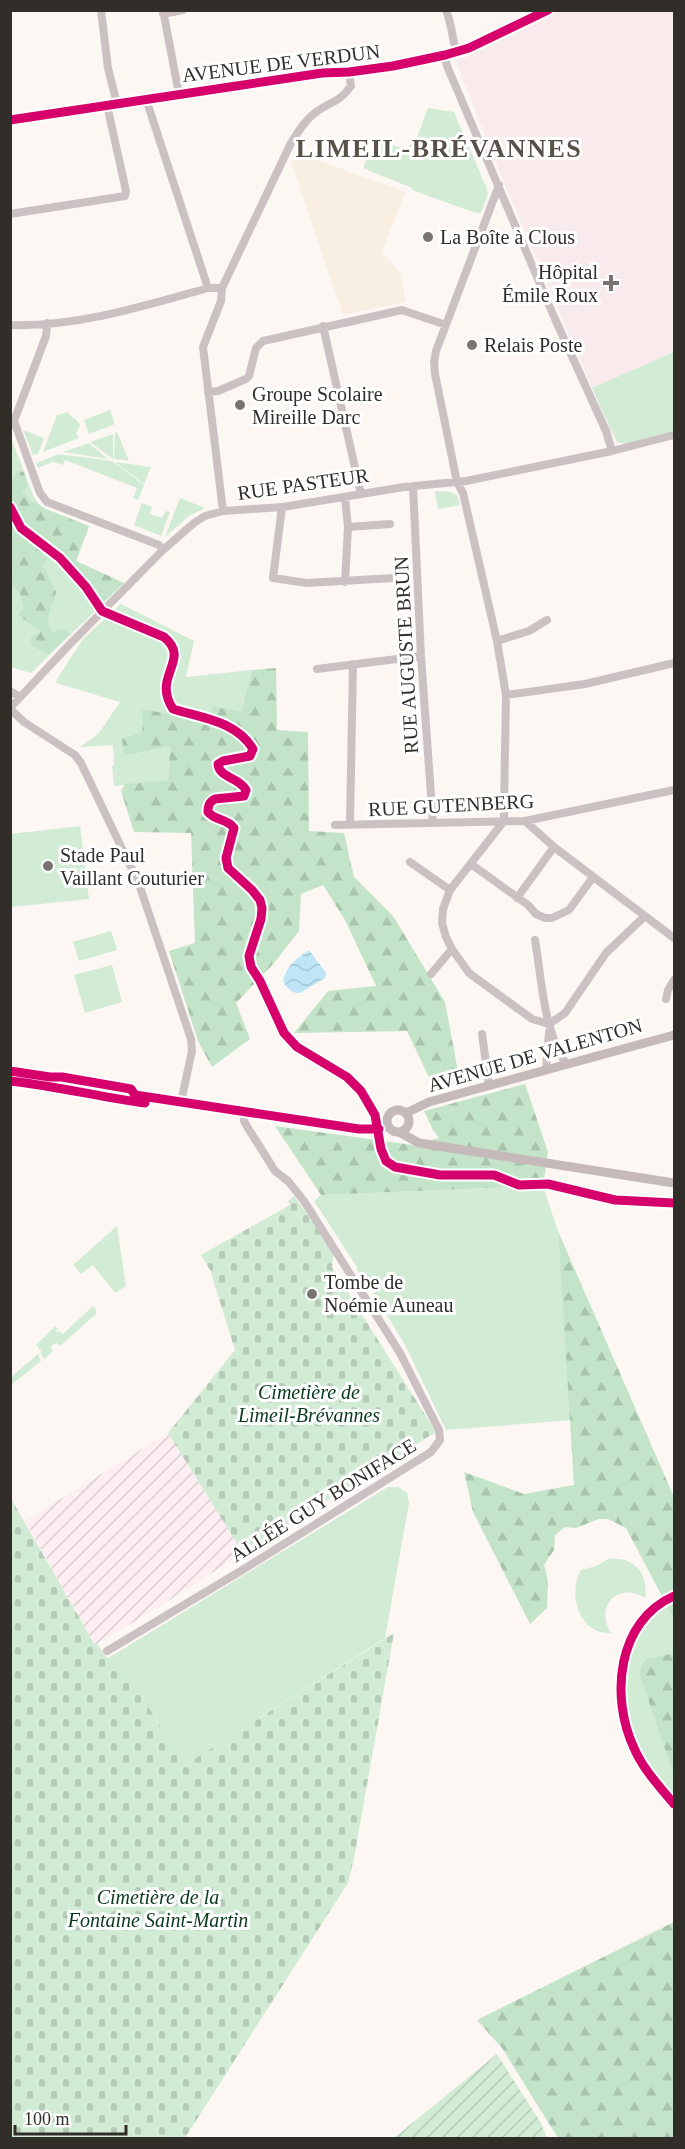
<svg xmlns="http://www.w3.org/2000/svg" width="685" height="2149" viewBox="0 0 685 2149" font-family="Georgia,serif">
<defs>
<pattern id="industrial-furrows" width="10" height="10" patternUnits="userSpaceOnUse" patternTransform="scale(1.5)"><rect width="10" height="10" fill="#fdeff1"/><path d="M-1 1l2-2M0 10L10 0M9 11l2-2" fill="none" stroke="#d9cdcf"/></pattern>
<pattern id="forest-firs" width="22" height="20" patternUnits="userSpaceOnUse" patternTransform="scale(1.5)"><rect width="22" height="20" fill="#c4e4c9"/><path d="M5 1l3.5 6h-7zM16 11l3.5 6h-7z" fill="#a9c4ad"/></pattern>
<pattern id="cemetery-stones" width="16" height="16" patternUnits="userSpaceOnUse" patternTransform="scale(1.5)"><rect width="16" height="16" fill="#d2ebd5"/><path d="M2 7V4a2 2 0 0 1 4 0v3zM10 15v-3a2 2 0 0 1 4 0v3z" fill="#b5cab7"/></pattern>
<pattern id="garden-furrows" width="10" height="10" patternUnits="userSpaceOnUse" patternTransform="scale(1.5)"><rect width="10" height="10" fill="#d2ebd5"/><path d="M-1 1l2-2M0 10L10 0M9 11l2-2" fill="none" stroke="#b5cab7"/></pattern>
<pattern id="water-waves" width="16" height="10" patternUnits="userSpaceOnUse" patternTransform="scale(1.5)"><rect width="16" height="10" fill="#bee6f6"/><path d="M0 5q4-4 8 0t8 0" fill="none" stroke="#a4c6d3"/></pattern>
</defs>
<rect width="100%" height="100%" fill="#fcf7f2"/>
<path fill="#f8efe2" d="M298,153L405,192L382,252L400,272L406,302L343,315L291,162Z"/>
<path fill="url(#industrial-furrows)" d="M168,1433L243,1553L157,1608L95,1645L25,1521Z"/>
<path fill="#f9ebec" d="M559,11H674V432L617,442L612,435L502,178L455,60L464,58Z"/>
<path fill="#d2ebd5" d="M428,108L454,112L487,189L488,194L481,213L473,212L412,190V188L363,168L375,139L407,150L411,143H415Z
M674,352V432L626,444L617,442L592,388Z
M110,410L115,424L89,434L84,420Z
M68,412C71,418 78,419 80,426L76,433L79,438L43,452L57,415Z
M23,430L44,438L38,454L33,455Z
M117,432L129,461L114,459L115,433Z
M113,434V459L90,442Z
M11,438L33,495L39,506L89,526L76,561L124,583L31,673L11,667Z
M89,443L108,459L63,452Z
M59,454L112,461L144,485L138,500L133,498L137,488L65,460L63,465L53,462L38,468L36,463Z
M115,462L151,467L144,484Z
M435,491L451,492L457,495L460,505L438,509Z
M180,498L205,508L189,516L165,537Z
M142,503L152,507L150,514L162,518L166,511L170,512L161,536L134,525Z
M121,604L194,641L186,677L252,670L241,713L142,732L125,756L170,746L168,780L114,786L112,766L114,765L113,745L80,747L99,733L120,702L56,683L57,679L83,639Z
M80,826L89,899L11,907V834Z
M111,931L117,950L79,961L73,942Z
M112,965L122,1002L85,1013L74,975Z
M543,1186L558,1231L571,1420L446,1430L405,1345L363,1275H358L357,1267L314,1201L321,1195Z
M117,1226L126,1286L115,1293L93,1265L81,1274L73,1265Z
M93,1306L96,1309V1314L60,1346L56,1343L50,1347L53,1351L44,1359L40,1352L43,1348L40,1350L36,1345L55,1326L58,1329L55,1332L59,1331L63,1334Z
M38,1354L41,1361L11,1385V1377Z
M388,1487H399L407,1493L409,1503L385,1638L185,1765L115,1654Z
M608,1559C634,1556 649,1573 645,1598C618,1581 594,1607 611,1633C579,1635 567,1593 581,1570L596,1566Z
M665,1602L674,1619V1653L659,1656L640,1676L674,1776V1801C658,1782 642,1764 632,1740C614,1697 620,1626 665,1602Z"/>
<path fill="url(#forest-firs)" d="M17,471L24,472L27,487L21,491L27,495L31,503L36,502L45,509L89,526L76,561L124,583L103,602L92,600C77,586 85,571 62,563C57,561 54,559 48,558L43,565L56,592C54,604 41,623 54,632L59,629L67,631L70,634L48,655L33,646L30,640L33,635L39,634L40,631L18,615L24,609L20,593L12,585L11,581L13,567L10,564L11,483Z
M276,668L277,730L308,732L309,831L344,833L354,877L393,916L445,1002L460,1082L435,1090L407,1031L294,1033L328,991L376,986L345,920L323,885L301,894L299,931L275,962L236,1003L250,1039L212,1067L198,1041L169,951L195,943L191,833L134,832L121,791L125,784L168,780L170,746L124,756L122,739L142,732V709L206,721L213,706L241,712L252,670Z
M525,1084L548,1152L543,1186L321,1195L275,1126L413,1145L439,1138L433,1130L424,1111Z
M558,1231L674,1497V1619L626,1528L608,1519H599L576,1528L565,1527L555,1535L554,1550L544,1565L548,1581L547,1608L530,1624L473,1512L464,1472L524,1494L574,1485Z
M674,1653V1776L640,1676L641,1667L646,1659Z
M674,1922V2138H558L502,2048L477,2020Z"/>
<path fill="url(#cemetery-stones)" d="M294,1196L334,1252L332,1267L436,1432L243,1553L168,1433L235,1350L210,1270L201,1255L290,1205L288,1201Z
M10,1497L95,1645L97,1644L107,1658L115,1654L185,1765L394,1633L354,1858L348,1883L185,2138H11Z"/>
<path fill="url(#garden-furrows)" d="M497,2054L541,2123L547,2138H394Z"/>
<path fill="url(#water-waves)" d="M309,950L326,973L325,978L300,993C292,994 287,988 283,981C286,966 297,958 309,950Z"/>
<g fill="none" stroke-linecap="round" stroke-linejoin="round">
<path stroke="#ccc1c2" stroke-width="8" d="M101,10L108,68L117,104
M163,10L179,94
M446,10C452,26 452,36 456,51
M163,14L183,10
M445,55L447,66L555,319L606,431L612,451
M146,99L208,288
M10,120L322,73L349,72L393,66L445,55L469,48L548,10
M499,185L436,351L434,362L435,374L457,482L463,493L497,641L506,695L504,808V821L450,890L443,909L442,923L446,937L452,949L469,973L532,1019L549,1024
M10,214L125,196L126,191L107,105
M47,323L46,336L14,421L40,493L47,502L159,545L163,550
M10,325C77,327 144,306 208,288H222
M323,326L361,494
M208,392L218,391L246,379L249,376L256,348L263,341L402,310L446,325
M413,486L421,656L433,823
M345,497L348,527L345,582
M282,507L273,578L307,583L393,578
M223,511L203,347L221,301L222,288L291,143C298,132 305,120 316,112C330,102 340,102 351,86L349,72
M348,527L390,524
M497,641L529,631L547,620
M317,669L421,656
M10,691L20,697
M506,695L585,684L674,663
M10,708L68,646L163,550L194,523L205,516L223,511L283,507L404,487L466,481L612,451L674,435
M10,709L24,722L75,755L81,763L139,884L191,1039L192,1051L181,1102
M525,821L554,847L674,938
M350,824L353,664
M335,825L525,821L674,790
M410,862L450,890
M471,864L528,905L536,914L545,918H552L569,910L593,877
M517,898L554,847
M535,940C542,981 543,1028 566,1064
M431,974L452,949
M666,999L668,990L674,980
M549,1024L565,1013L606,953L645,916
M482,1034L489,1085
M546,1070L549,1032
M107,1651L244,1569L431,1452L440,1440L439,1430L400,1353L304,1201L288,1181L275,1171L248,1128L244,1121L245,1112"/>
<path stroke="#c5b9ba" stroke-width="9" d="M10,1075L359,1129H379L388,1126
M387 1121a11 11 0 1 1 22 0a11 11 0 1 1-22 0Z
M406,1113L429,1102L674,1035
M399,1132L419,1143L674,1183"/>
<g stroke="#fff" stroke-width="13">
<path id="cycleway" d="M10,120L322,73L349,72L393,66L445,55L469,48L548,10
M10,507L21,528L60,558L86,587L102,611L164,637C192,660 151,676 173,709C202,718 236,721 253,749L250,756L223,761L218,764C219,778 239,777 246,790L244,796L215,799C209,802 208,806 208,812C215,821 227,818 234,828L226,858L228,868L252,890L260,900L262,908L261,919L249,956L251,967L260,981L284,1033L297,1047L347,1077L361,1091L375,1115L381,1149L386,1161L395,1167L440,1175H494L519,1185L548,1184L615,1200L674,1203
M10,1071L50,1077H62L131,1089L135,1095L359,1129H379
M10,1081C56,1086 100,1097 145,1103
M674,1596C617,1621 610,1697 634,1748C643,1769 659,1786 674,1804"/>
</g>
<use href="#cycleway" stroke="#d6006c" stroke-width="9"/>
</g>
<g fill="#78746f" stroke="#fff" stroke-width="2">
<circle cx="428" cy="237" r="6"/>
<path d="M608 274h6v6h6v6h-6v6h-6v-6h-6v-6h6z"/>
<circle cx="472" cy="345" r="6"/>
<circle cx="240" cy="405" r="6"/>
<circle cx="48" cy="866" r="6"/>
<circle cx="312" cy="1294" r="6"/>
</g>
<g text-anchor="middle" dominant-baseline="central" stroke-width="6" stroke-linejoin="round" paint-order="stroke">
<g font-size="20" fill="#312e29" stroke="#fff">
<text transform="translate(281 63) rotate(-7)">AVENUE DE VERDUN</text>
<text transform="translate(303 484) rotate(-8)">RUE PASTEUR</text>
<text transform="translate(406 655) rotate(-93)">RUE AUGUSTE BRUN</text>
<text transform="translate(451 805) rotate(-3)">RUE GUTENBERG</text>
<text transform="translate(535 1055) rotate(-16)">AVENUE DE VALENTON</text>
<text transform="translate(323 1500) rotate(-32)">ALLÉE GUY BONIFACE</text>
</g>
<g font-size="20" fill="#312e29" stroke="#fff" text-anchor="start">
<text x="440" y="237">La Boîte à Clous</text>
<text x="598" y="272" text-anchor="end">Hôpital<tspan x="598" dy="23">Émile Roux</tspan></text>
<text x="484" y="345">Relais Poste</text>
<text x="252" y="394">Groupe Scolaire<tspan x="252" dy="23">Mireille Darc</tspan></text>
<text x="60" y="855">Stade Paul<tspan x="60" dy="23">Vaillant Couturier</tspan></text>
<text x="324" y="1282">Tombe de<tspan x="324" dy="23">Noémie Auneau</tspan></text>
</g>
<g font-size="20" font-style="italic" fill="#08381c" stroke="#fff">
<text x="309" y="1392">Cimetière de<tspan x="309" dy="23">Limeil-Brévannes</tspan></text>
<text x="158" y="1897">Cimetière de la<tspan x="158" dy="23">Fontaine Saint-Martin</tspan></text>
</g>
<g font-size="26" font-weight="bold" letter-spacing="1.5" fill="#585147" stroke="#fff">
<text x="439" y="148">LIMEIL-BRÉVANNES</text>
</g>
</g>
<rect width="685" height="2149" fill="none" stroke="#312e29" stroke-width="24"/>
<path d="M15 2125v9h111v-9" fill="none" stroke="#312e29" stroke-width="3"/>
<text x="24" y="2125" font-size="18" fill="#312e29" stroke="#ffffff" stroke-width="4.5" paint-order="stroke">100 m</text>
</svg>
